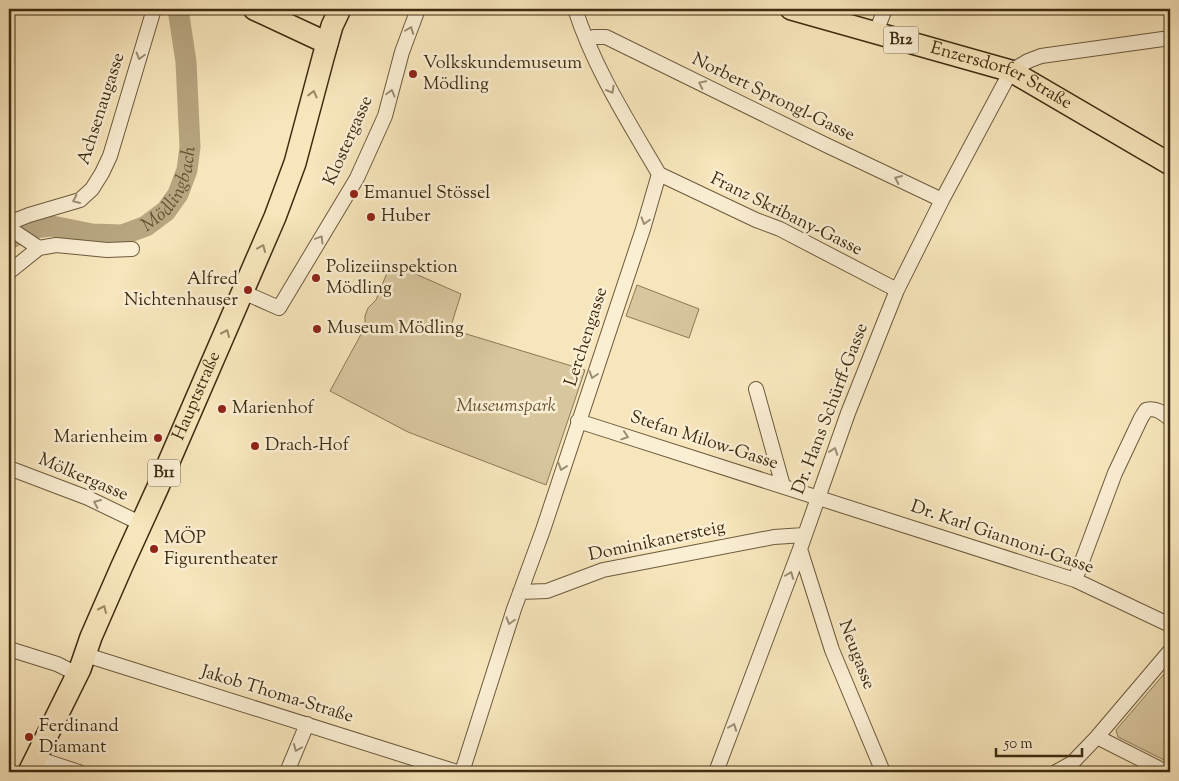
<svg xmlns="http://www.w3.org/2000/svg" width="1179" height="781" viewBox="0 0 1179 781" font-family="'Sorts Mill Goudy',serif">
<rect width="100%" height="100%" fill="#f7e5bb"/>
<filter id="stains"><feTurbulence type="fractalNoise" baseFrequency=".004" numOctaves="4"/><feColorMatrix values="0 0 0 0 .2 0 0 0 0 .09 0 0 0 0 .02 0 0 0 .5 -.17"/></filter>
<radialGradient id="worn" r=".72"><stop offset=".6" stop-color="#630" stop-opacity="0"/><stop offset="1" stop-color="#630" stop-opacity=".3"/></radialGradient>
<path fill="#d8c69e" stroke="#8b7958" d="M391,263L461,294L450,329L585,370L546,485L408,432L330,391L365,327V316L368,308L376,300Z
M637,285L699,309L689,338L626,316Z
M1170,667V763L1118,737L1116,730Z"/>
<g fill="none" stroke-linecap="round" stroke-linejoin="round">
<path stroke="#b8a681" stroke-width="21" id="s1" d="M9,239L32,228L52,226L92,234L122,235L146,226L166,211L178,194L187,170L190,147L186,62L178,9"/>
<g stroke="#6c5a3c" stroke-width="16">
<path id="minor" d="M876,32L885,9
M587,41L594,37H606L826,145L942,200
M659,174L756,220L780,229L897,290
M9,223L29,215L80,200L92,189L102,173L110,156L154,9
M9,228L39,248
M9,272L39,248L56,245L107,250L132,249
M243,292L279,308L357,178L385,116L402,52L418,9
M756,389L783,486
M578,421L1075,580L1170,625
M9,468L88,498L142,524
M800,549L832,650L883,772
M1075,580L1115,473L1141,418L1146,410C1156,407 1163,413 1170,419
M520,592L547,591L603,570L774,537L804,535
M9,649L57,664L77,674
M86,655L457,772
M1097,737L1166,772
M36,758L79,772
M287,772L307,724
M462,772L514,609L543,530L643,229L659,174C628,121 594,68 575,9
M716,772L800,549L848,413L897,290L942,200L1011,71L1028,61L1041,56L1170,38
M1056,772L1072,763L1097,737L1170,651"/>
</g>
<g stroke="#3e2c11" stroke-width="24">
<g id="primary">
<path d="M254,9L327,43"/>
<path id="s2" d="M791,9L1011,71L1170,164"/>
<path id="s3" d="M29,772L80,669L91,637L122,566L158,487L275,217L295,163L323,58L332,26L340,9"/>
</g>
</g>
<use href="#minor" stroke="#faeed3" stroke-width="14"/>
<use href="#primary" stroke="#f7e5bb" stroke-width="21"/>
</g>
<defs><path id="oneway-chevron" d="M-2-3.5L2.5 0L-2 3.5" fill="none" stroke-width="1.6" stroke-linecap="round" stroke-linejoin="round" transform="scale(1.25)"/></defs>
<g stroke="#9c8d72">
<use href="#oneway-chevron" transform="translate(410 30) rotate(-69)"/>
<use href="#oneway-chevron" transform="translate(140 56) rotate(106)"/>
<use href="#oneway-chevron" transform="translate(702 84) rotate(-154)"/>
<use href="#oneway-chevron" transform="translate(611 90) rotate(60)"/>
<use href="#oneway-chevron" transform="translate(391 93) rotate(-75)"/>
<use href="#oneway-chevron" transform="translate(898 179) rotate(-155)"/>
<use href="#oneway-chevron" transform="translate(76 200) rotate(155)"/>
<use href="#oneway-chevron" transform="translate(645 221) rotate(106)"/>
<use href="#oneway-chevron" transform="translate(320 239) rotate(-59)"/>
<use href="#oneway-chevron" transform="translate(593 375) rotate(108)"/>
<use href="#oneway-chevron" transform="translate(625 436) rotate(18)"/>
<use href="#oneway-chevron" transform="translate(834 451) rotate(-70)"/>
<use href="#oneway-chevron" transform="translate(562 467) rotate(109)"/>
<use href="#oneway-chevron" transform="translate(97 503) rotate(-155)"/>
<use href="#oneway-chevron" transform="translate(790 575) rotate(-69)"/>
<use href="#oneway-chevron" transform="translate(510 621) rotate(106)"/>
<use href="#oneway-chevron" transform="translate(733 727) rotate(-69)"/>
<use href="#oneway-chevron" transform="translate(297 748) rotate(113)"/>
</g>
<g stroke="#9a8866">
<use href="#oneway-chevron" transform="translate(313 94) rotate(-76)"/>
<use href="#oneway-chevron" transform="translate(262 248) rotate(-67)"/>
<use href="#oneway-chevron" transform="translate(226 333) rotate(-66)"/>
<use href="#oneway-chevron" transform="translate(103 609) rotate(-66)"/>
</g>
<g fill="#8f2418" stroke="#faeed3" stroke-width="2">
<circle cx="413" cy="74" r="5"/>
<circle cx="354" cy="194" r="5"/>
<circle cx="371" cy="217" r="5"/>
<circle cx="316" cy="278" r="5"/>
<circle cx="248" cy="290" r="5"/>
<circle cx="317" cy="329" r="5"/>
<circle cx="222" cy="409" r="5"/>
<circle cx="158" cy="438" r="5"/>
<circle cx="255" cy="446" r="5"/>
<circle cx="154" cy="549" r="5"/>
<circle cx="29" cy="737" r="5"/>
</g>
<g text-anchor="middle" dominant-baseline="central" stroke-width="5" stroke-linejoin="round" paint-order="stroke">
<g fill="#faeed3" stroke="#76664b" stroke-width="1">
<rect x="883.5" y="26.5" width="35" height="27" rx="4"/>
<rect x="148" y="459.5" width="32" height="27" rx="4"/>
</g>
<g font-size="16" font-weight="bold" fill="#3e2c11">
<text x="901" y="40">B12</text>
<text x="164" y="473">B11</text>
</g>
<g font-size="18" fill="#3e2c11" stroke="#faeed3" text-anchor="start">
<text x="423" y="64">Volkskundemuseum<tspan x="423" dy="21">Mödling</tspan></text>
<text x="364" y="194">Emanuel Stössel</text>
<text x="381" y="217">Huber</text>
<text x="326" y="268">Polizeiinspektion<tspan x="326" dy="21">Mödling</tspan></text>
<text x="238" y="280" text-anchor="end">Alfred<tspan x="238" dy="21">Nichtenhauser</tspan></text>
<text x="327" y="329">Museum Mödling</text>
<text x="232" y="409">Marienhof</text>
<text x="148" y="438" text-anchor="end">Marienheim</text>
<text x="265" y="446">Drach-Hof</text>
<text x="164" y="539">MÖP<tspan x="164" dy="21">Figurentheater</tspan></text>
<text x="39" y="727">Ferdinand<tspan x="39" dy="21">Diamant</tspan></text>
</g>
<g font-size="18" fill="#3e2c11" stroke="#faeed3">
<text stroke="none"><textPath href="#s2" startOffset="221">Enzersdorfer Straße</textPath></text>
<text transform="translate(773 98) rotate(26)">Norbert Sprongl-Gasse</text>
<text transform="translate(102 109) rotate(-72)">Achsenaugasse</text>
<text transform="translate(349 141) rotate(-66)">Klostergasse</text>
<text transform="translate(786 215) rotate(26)">Franz Skribany-Gasse</text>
<text transform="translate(587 337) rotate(-72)">Lerchengasse</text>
<text stroke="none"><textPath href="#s3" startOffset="412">Hauptstraße</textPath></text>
<text transform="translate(831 409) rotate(-69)">Dr. Hans Schürff-Gasse</text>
<text transform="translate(704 441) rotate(18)">Stefan Milow-Gasse</text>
<text transform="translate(83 478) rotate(23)">Mölkergasse</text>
<text transform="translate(1002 538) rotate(19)">Dr. Karl Giannoni-Gasse</text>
<text transform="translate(657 542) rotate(-12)">Dominikanersteig</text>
<text transform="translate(856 655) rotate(69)">Neugasse</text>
<text transform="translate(277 695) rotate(17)">Jakob Thoma-Straße</text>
</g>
<g font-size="18" font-style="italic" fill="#645234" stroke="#faeed3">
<text x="506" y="407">Museumspark</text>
</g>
<g font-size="19" font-style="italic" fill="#635133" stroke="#faeed3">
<text stroke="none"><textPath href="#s1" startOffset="188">Mödlingbach</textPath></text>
</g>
</g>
<rect width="1179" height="781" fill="none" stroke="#f7e5bb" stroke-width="30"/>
<rect x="10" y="10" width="1159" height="761" fill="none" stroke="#3e2c11" stroke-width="2.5"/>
<rect x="15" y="15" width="1149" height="751" fill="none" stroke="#3e2c11"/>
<path d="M996 748v8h86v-8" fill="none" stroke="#3e2c11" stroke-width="2.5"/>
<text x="1004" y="748" font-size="15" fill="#3e2c11" stroke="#faeed3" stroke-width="4" paint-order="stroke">50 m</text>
<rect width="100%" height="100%" filter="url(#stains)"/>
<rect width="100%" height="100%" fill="url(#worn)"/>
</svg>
